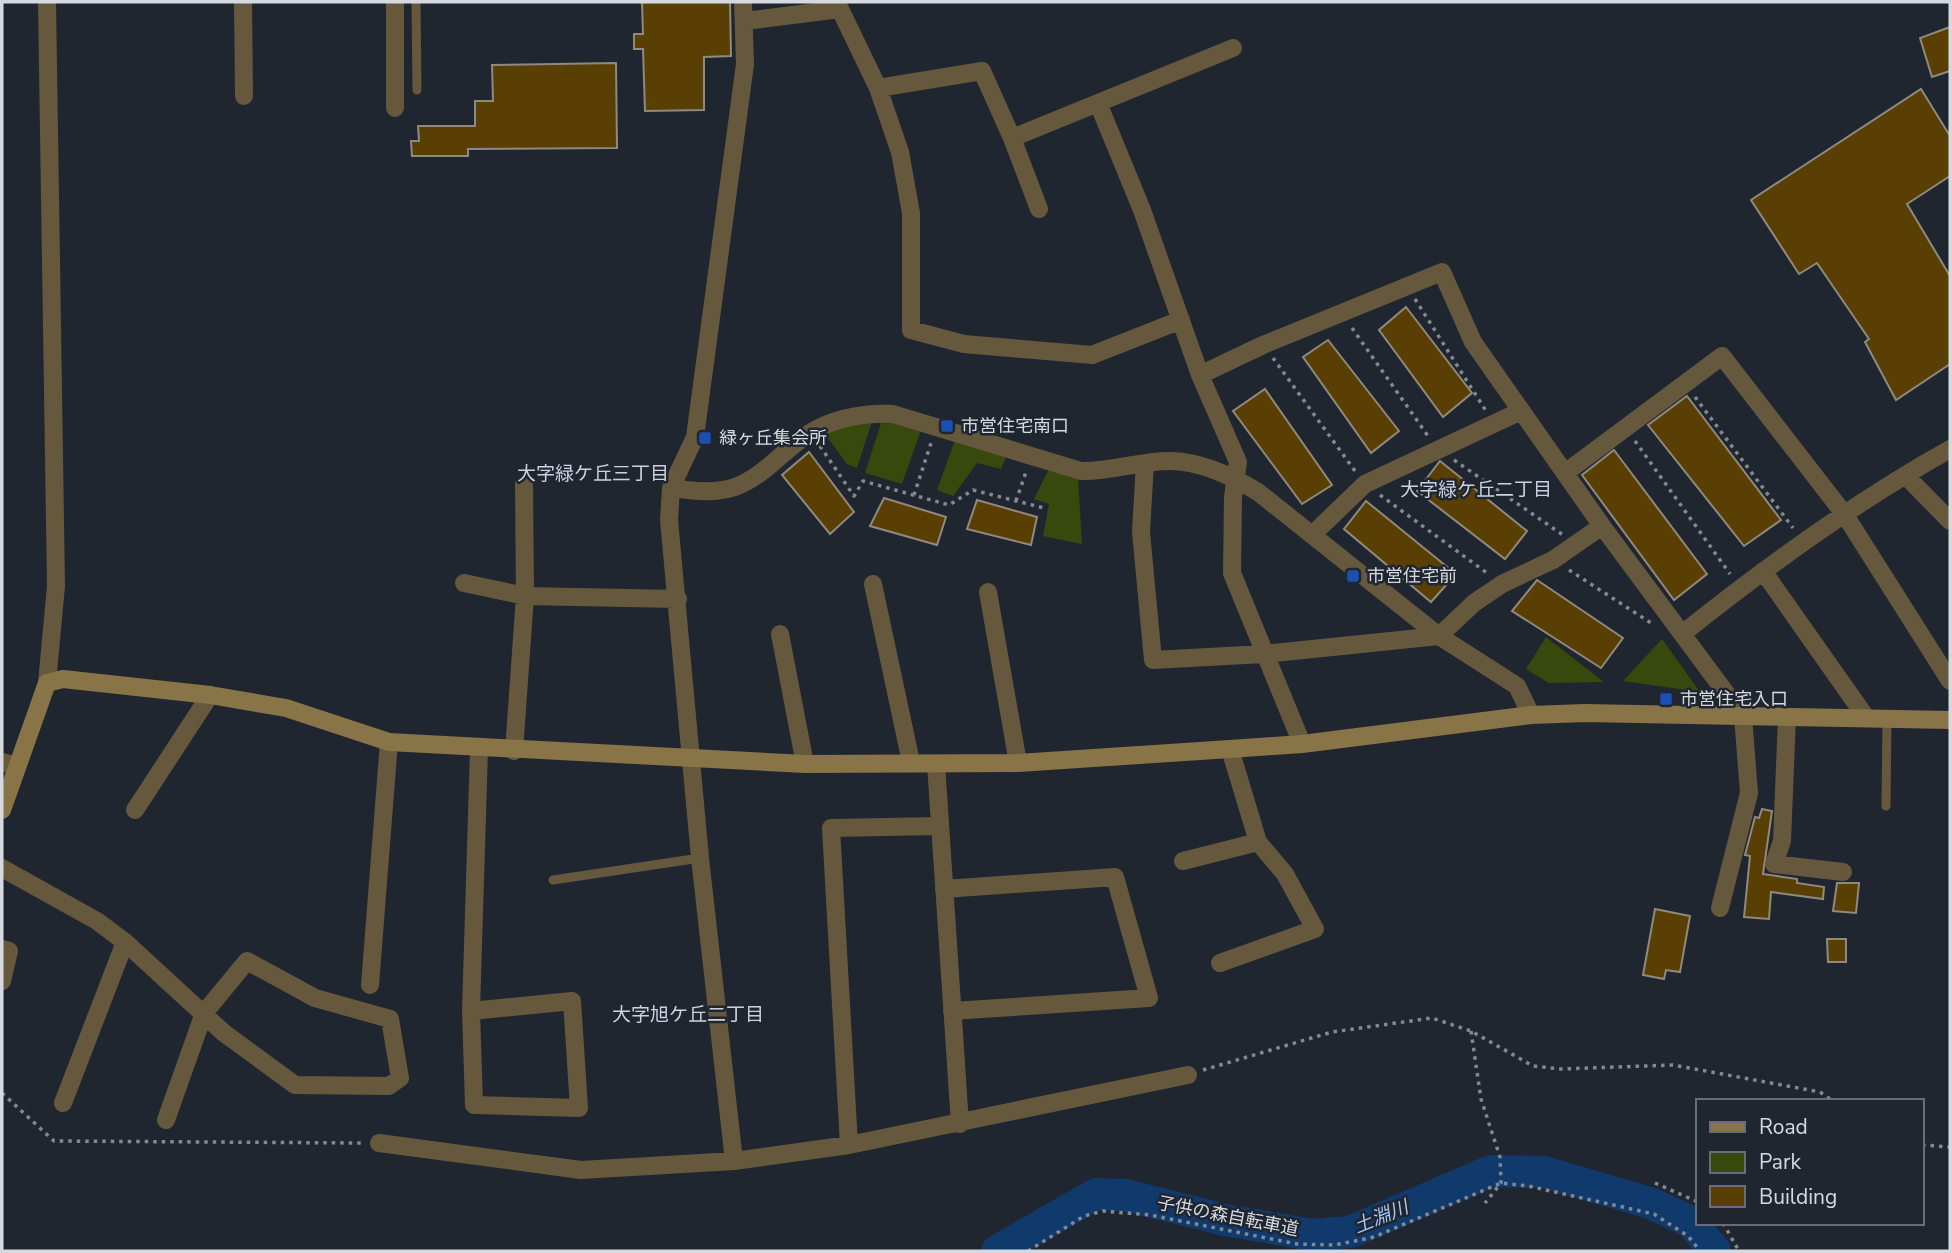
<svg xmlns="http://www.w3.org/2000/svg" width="1952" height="1253" viewBox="0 0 1952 1253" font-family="'Nunito Sans','Noto Sans JP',sans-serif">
<rect width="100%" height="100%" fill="#202630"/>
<path fill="#39480c" d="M873,418L857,468L847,464L824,433Z
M882,420L922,427L902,484L865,473Z
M956,437L1008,452L1001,469L977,463L953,496L937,490Z
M1049,469L1078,478L1082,544L1043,536L1049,504L1034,499Z
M1546,637L1604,682L1549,683L1526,669Z
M1662,639L1700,692L1623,681Z"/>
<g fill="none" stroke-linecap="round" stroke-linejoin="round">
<path stroke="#113a6c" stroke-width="32" d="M997,1251L1096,1194L1125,1195L1225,1220L1312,1235L1350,1232L1491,1171L1544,1172L1650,1203L1691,1222L1715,1251"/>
</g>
<path fill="#5a3f04" stroke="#90897d" stroke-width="2" d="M642,2H730L731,56L704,57V110L645,111L643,49H634V34H643Z
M1950,27V71L1932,77L1920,38Z
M616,63L617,148L468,149V156H412L411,141H419L418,126H475V101H493L492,65Z
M1921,89L1950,136V176L1907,204L1950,276V364L1896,400L1865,342L1869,339L1817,263L1799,274L1751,200Z
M1406,307L1472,393L1443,417L1379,330Z
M1328,340L1399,431L1371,453L1303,357Z
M1265,389L1332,485L1302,504L1233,411Z
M1687,396L1781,520L1744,546L1648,425Z
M1614,450L1707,574L1674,600L1582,475Z
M809,452L854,512L830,534L782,475Z
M1440,461L1527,531L1505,559L1417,491Z
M884,498L946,517L937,545L870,526Z
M977,500L1037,517L1031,545L967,529Z
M1366,501L1456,574L1431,602L1344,529Z
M1537,580L1623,638L1601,668L1512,611Z
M1762,809L1772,811L1763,874L1797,879V883L1824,887L1823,899L1771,892L1769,919L1744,917L1750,856L1745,855L1755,817L1759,818Z
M1837,883H1859L1856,913L1833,911Z
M1655,909L1690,916L1680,972L1666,970L1664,979L1643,975Z
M1827,939H1846V962H1828Z"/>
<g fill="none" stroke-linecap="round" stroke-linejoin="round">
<path stroke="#848991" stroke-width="3.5" stroke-dasharray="3.5 5" stroke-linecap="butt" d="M1415,299L1486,411
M1352,328L1428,436
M1273,358L1355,471
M1695,397L1793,528
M1635,441L1730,574
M820,446L854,496L863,481L949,505L973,490L1044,508
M1454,460L1563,535
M914,495L931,443
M1380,495L1487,573
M1016,501L1026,472
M1569,570L1651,623
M1471,1031L1481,1099L1500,1157L1501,1183L1485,1203
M1203,1070L1332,1032L1432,1018L1471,1031L1533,1066L1561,1069L1673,1065L1820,1092L1833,1101
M2,1093L54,1141L363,1143
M1922,1145L1950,1147
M1655,1183L1698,1202
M1723,1223L1739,1251
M1028,1251L1084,1216L1103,1211L1150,1215L1297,1244L1335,1245L1374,1237L1501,1183L1528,1186L1654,1214L1688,1236L1700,1251"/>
<path stroke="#66583d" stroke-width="9" d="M416,2L417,90
M1886,806L1887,718
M553,880L700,858"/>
<path stroke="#66583d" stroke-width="18" d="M47,2L56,586L47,683
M243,2L244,96
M395,2V108
M743,2L745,64L695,437L671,488L669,520L700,858L734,1161L849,1145L1188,1075
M745,21L840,9L878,88L982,71L1012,138L1233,48
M878,88L900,152L911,213V330L964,344L1092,355L1181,320
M1098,103L1142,210L1200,375L1238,462L1233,497L1232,573L1302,744
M1012,138L1039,209
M1200,375L1263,345L1442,272L1473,342L1602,526L1743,716L1749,793L1720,908
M1145,463L1141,532L1153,660L1264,654L1439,636L1474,603L1502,584L1553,560L1602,526
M1565,473L1722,356L1845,515L1950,681
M1905,475L1950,521
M671,488C693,491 714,494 735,487C765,476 784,449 810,433C836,417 864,413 893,414L1081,471C1112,472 1142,460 1172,461C1203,462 1232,476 1258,492L1439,636L1517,686L1531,715
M1312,535L1365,484L1521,411
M1763,571L1865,716
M464,583L525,596L678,599
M873,584L911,762
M988,592L1018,763
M780,634L805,764
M1682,634C1767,566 1855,502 1950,449
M1787,717L1782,841L1774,864L1843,872
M514,751L525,596L524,484
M2,762L17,766
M936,764L960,1124
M135,810L210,695
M1183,861L1258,842
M2,868L97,921L125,942L224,1033L295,1085L389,1086L400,1078L390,1019L315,998L247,961L204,1013L166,1120
M944,889L1115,877L1149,998L952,1011
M2,949L9,951L2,981
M1220,963L1315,929L1285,874L1258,842L1230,749
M370,985L389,742
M471,1011L572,1001L579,1108L474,1105L471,1011L479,749
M63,1103L125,942
M379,1143L581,1170L734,1161
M849,1145L831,828L940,826"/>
<path stroke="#897448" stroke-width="18" d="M2,810L47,683L63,679L210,695L286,708L389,742L805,764L1018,763L1230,749L1302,744L1531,715L1585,713L1950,720"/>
</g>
<g fill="#1a4fb4" stroke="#202630" stroke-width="2.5">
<rect x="940" y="419" width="14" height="14" rx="3.5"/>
<rect x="698" y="431" width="14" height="14" rx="3.5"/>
<rect x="1346" y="569" width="14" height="14" rx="3.5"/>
<rect x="1659" y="692" width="14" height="14" rx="3.5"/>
</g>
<g text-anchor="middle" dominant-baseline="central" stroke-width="5" stroke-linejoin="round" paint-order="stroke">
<g font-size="18" fill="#d6dae0" stroke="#202630" text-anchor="start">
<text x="961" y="426">市営住宅南口</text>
<text x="719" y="438">緑ヶ丘集会所</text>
<text x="1367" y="576">市営住宅前</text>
<text x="1680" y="699">市営住宅入口</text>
</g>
<g font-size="18" fill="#d6dae0" stroke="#202630">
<text transform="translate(1228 1216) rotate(11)">子供の森自転車道</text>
</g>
<g font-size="19" fill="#cad2de" stroke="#202630">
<text x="593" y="474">大字緑ケ丘三丁目</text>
<text x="1476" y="490">大字緑ケ丘二丁目</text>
<text x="688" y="1015">大字旭ケ丘二丁目</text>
</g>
<g font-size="19" font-style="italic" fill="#a5c8f7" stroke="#202630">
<text transform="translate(1381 1217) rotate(-22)">土淵川</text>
</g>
</g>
<rect width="1952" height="1253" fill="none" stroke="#d6dae0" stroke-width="7"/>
<rect x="1696" y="1099" width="228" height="126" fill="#202630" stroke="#696e76" stroke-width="2"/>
<rect x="1710" y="1122" width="35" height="10" fill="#897448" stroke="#696e76" stroke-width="2"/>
<text x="1759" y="1134" font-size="21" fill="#d6dae0">Road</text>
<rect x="1710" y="1152" width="35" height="21" fill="#39480c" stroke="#696e76" stroke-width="2"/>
<text x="1759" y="1169" font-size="21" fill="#d6dae0">Park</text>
<rect x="1710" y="1186" width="35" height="21" fill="#5a3f04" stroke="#696e76" stroke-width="2"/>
<text x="1759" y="1204" font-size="21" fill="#d6dae0">Building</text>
</svg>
